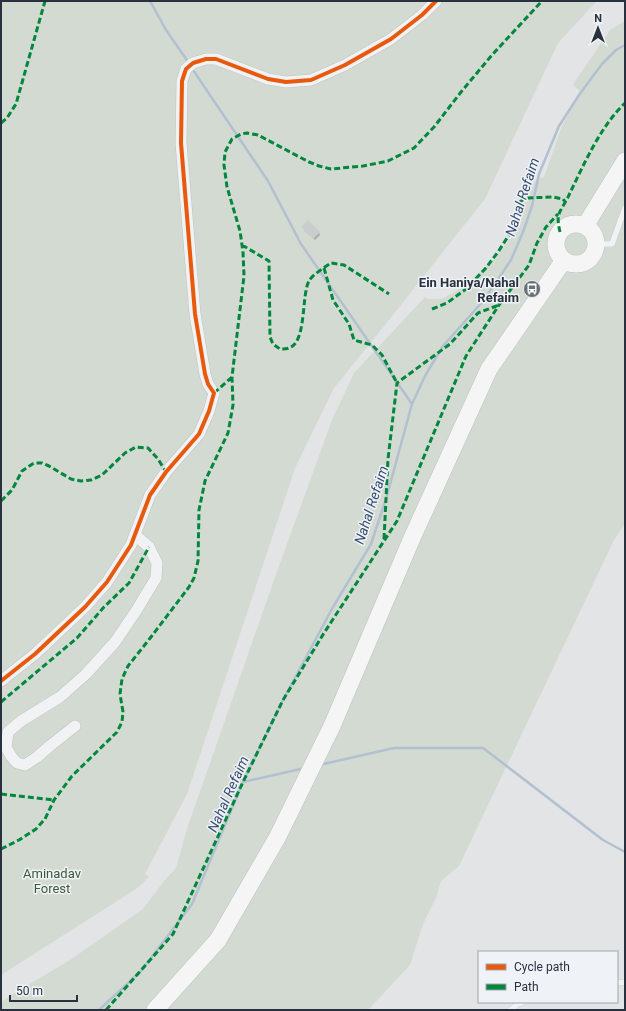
<svg xmlns="http://www.w3.org/2000/svg" width="626" height="1011" viewBox="0 0 626 1011" font-family="Roboto,sans-serif">
<rect width="100%" height="100%" fill="#e2e4e6"/>
<path fill="#d2dad2" d="M1,1H597L558,43L485,199L373,340L334,388L295,468L187,794L145,874L149,877L136,889L1,975Z
M625,21V524L614,540L459,866L441,881L436,898L423,924L410,965L368,1010H1V1002L13,994L70,960L143,909L164,881L176,868L187,829L274,580L332,420L354,373L425,297L428,299H442L461,288L490,263L513,236L530,187L536,180L544,177L562,126L580,91L573,85L574,83L610,30Z"/>
<path fill="#0003" d="M304,230L319,232L320,235L315,240Z"/>
<g fill="none" stroke-linecap="round" stroke-linejoin="round">
<path stroke="#b2c0d0" stroke-width="2.5" d="M150,1L166,30L189,63
M191,67L268,181L301,244L412,404
M319,765L394,748H483L603,840L625,852
M243,782L305,768
M99,1010L141,971L192,904L243,782L283,700L333,607L371,544L386,499L412,404L425,376L443,346L484,300L511,260L523,232L532,206L539,174L559,126L579,95L602,64L616,50L625,45"/>
</g>
<path fill="#caccce" d="M308,220L320,232L313,239L301,227Z"/>
<g fill="none" stroke-linecap="round" stroke-linejoin="round">
<g stroke="#c0c2c4" stroke-width="6">
<path id="service" d="M596,244H612L625,208
M617,983L625,982
M510,1010L518,1004L524,1002"/>
</g>
<g stroke="#c0c2c4" stroke-width="12">
<path id="minor" d="M1,681L35,654L85,607L107,582L131,545L150,495L166,472L199,434L209,411L214,393L208,384L205,374L195,314L181,143L182,81L186,69L193,63L206,59H216L268,79L286,82L311,80L345,65L391,39L422,15L436,1
M75,726L51,745L37,757L25,765L17,763L11,756L6,747L8,732L21,721L60,697L86,674L115,642L136,611L156,578L157,563L149,547L135,535"/>
</g>
<g stroke="#bec1c4" stroke-width="18">
<path id="primary" d="M556 244a20 20 0 1 1 40 0a20 20 0 1 1-40 0Z
M585,226L625,161
M155,1010L218,940L277,838L332,726L412,538L489,369L564,260"/>
</g>
<use href="#service" stroke="#f0f2f3" stroke-width="5.5"/>
<use href="#minor" stroke="#f0f2f3" stroke-width="11"/>
<use href="#primary" stroke="#f5f5f6" stroke-width="17"/>
<path stroke="#00873e" stroke-width="3" stroke-dasharray="6 3" stroke-linecap="butt" d="M1,123L7,118L16,104L45,1
M560,232C559,228 557,218 559,214C560,210 567,200 569,195C584,164 600,127 625,103
M242,245L269,261L270,337L273,344L280,349C283,349 287,349 289,348C307,342 301,296 309,281C312,275 325,267 331,263L344,265L389,294
M324,268L333,300L349,324L354,340L372,345L382,355L397,383
M432,309L447,303L466,289L485,269L498,252L509,235L518,214V208L520,202L525,198L553,197L563,199L566,203
M214,393L232,377
M1,501L12,490L22,471L34,463H42L49,466L71,479L81,481L91,480L102,475L125,453L136,447L148,448L158,459L166,472
M384,539L388,459L397,383L450,344L478,313L499,305
M1,702L77,638L104,607L129,583L149,547
M1,794L54,800
M1,849L19,840L36,829L45,819L54,800L72,776L117,732L122,722L123,712L120,694L122,679L128,666L151,637L189,587L194,578L198,561L199,510L205,481L228,433L233,405L232,377L244,276L243,252L240,231L227,187L224,165L225,152L232,139L241,134L247,133L258,135L309,162L319,166L331,169L363,166L388,161L414,148L434,127L461,92L492,55L542,1
M106,1010L173,934L243,782L283,700L324,633L397,521L466,356L499,305L529,265L537,243L546,227L558,214"/>
<g stroke="#eff2f6" stroke-width="6">
<path id="cycleway" d="M1,681L35,654L85,607L107,582L131,545L150,495L166,472L199,434L209,411L214,393L208,384L205,374L195,314L181,143L182,81L186,69L193,63L206,59H216L268,79L286,82L311,80L345,65L391,39L422,15L436,1"/>
</g>
<use href="#cycleway" stroke="#e8590c" stroke-width="4"/>
</g>
<defs>
<g id="bus-disc" transform="scale(0.9)"><circle r="9.5" fill="#6a7079" stroke="#eff2f6"/><path d="M-5-6H5V4H4V6H2V4H-2V6H-4V4H-5ZM-3.5-4V0h7V-4ZM-3.5 1.2v1.5H-2V1.2ZM2 1.2v1.5H3.5V1.2Z" fill="#fff"/></g>
</defs>
<g fill-rule="evenodd">
<use href="#bus-disc" x="532" y="289"/>
</g>
<g text-anchor="middle" dominant-baseline="central" stroke-width="3" stroke-linejoin="round" paint-order="stroke">
<g font-size="13" font-weight="bold" fill="#29313e" stroke="#eff2f6" text-anchor="end">
<text x="519" y="282">Ein Haniya/Nahal<tspan x="519" dy="15">Refaim</tspan></text>
</g>
<g font-size="13" fill="#3d5938" stroke="#eff2f6">
<text x="52" y="873">Aminadav<tspan x="52" dy="15">Forest</tspan></text>
</g>
<g font-size="14" font-style="italic" fill="#364e70" stroke="#eff2f6">
<text transform="translate(522 197) rotate(-72)">Nahal Refaim</text>
<text transform="translate(371 505) rotate(-72)">Nahal Refaim</text>
<text transform="translate(228 794) rotate(-66)">Nahal Refaim</text>
</g>
</g>
<rect width="626" height="1011" fill="none" stroke="#29313e" stroke-width="4"/>
<rect x="478" y="951" width="140" height="52" fill="#eff2f6" stroke="#a0a5ac"/>
<rect x="486" y="964" width="20" height="6" fill="#e8590c" stroke="#a0a5ac"/>
<text x="514" y="971" font-size="12" fill="#29313e">Cycle path</text>
<rect x="486" y="984" width="20" height="6" fill="#00873e" stroke="#a0a5ac"/>
<text x="514" y="991" font-size="12" fill="#29313e">Path</text>
<g transform="translate(598 28)" stroke="#eff2f6" stroke-width="3" paint-order="stroke">
<path d="M0-3L7 15L0 10L-7 15Z" fill="#29313e"/>
<text y="-6" font-size="11" font-weight="bold" text-anchor="middle" fill="#29313e">N</text>
</g>
<path d="M10 995v6h67v-6" fill="none" stroke="#29313e" stroke-width="2"/>
<text x="16" y="995" font-size="12" fill="#29313e" stroke="#eff2f6" stroke-width="3" paint-order="stroke">50 m</text>
</svg>
